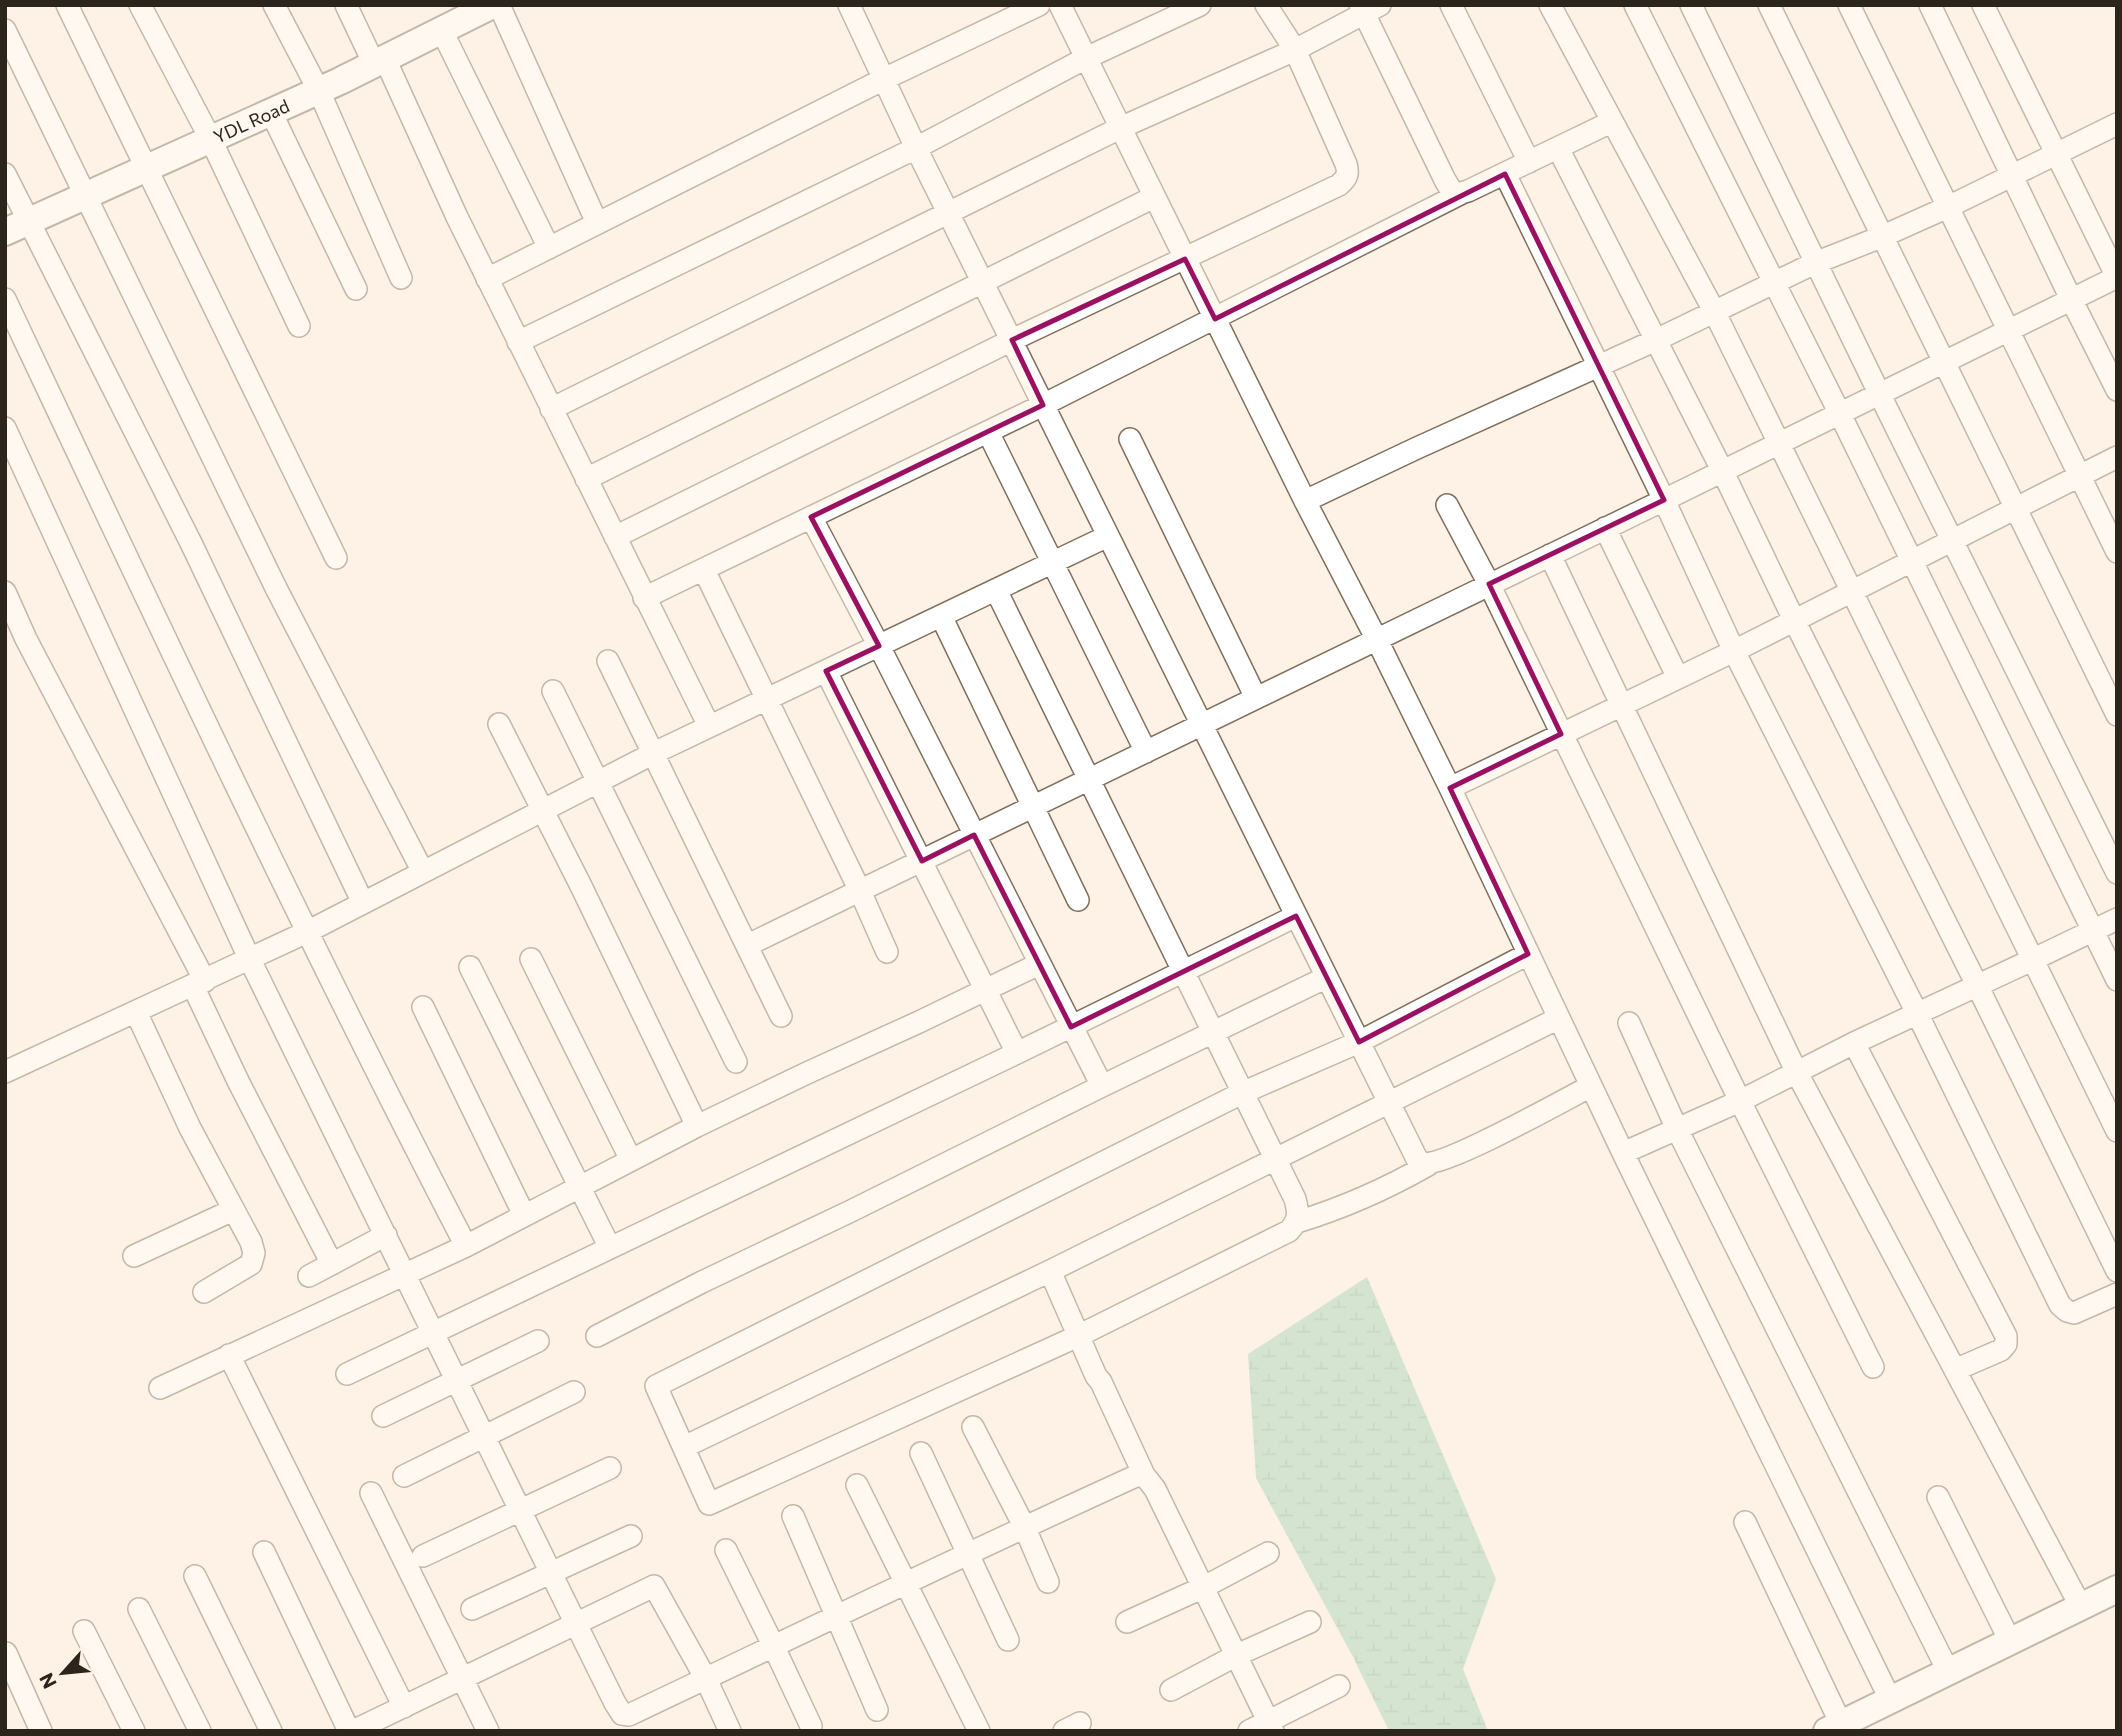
<svg xmlns="http://www.w3.org/2000/svg" width="2122" height="1736" viewBox="0 0 2122 1736" font-family="Commissioner,sans-serif">
<defs>
<pattern id="wetland-marsh" width="20" height="14" patternUnits="userSpaceOnUse" patternTransform="scale(1.75)"><rect width="20" height="14" fill="#a3d3b7"/><path d="M1 5h8M5 5V1M11 12h8M15 12V8" fill="none" stroke="#8cb59d"/></pattern>
</defs>
<rect width="100%" height="100%" fill="#fdf2e5"/>
<path fill="url(#wetland-marsh)" d="M1367,1277L1496,1579L1463,1669L1488,1731H1389L1353,1657L1256,1478L1248,1354Z"/>
<g fill="none" stroke-linecap="round" stroke-linejoin="round">
<g stroke="#7f705c" stroke-width="24">
<path id="minor" d="M67,5L336,558
M140,5L211,140L299,326
M274,5L319,91L401,278
M346,5L374,64
M499,5L597,223
M849,5L916,148L1417,1159L1422,1163C1443,1168 1564,1100 1591,1086
M1060,5L1305,501L1376,638L1450,788L1623,1153L1890,1699
M1360,5L1445,180L1451,190L1458,194L1468,191L1611,122
M1451,5L1529,162
M1550,5L1714,311L2117,1131
M1635,5L1839,412L2117,980
M1691,5L1879,393L2117,873
M1769,5L2117,715
M1849,5L2117,552
M1930,5L2071,299L2117,390
M1983,5L2117,277
M5,30L276,588L423,872
M442,31L549,248
M385,59L457,217L709,726
M271,112L356,289
M1558,148L1722,470L1794,620L1977,985L2117,1271
M5,174L191,543L363,903
M1505,174L1664,500L1734,651L1917,1013L2060,1305L2067,1311L2074,1313L2117,1294
M487,279L884,79L1039,5
M5,299C155,617 304,935 466,1246
M518,342L916,148L1086,58L1200,5
M551,409L1120,128L1295,50L1380,5
M5,428L250,960L576,1624L615,1703L622,1714L629,1715C798,1635 966,1553 1136,1476L1144,1475L1155,1489L1273,1731
M988,432L1146,752
M1130,439L1256,698
M586,479L1154,197
M1305,501L1417,448L1656,340L1815,263L1881,237L1948,207L2117,124
M1447,505L1489,584L1740,1101L1873,1367
M811,517L879,646L1102,1086
M1605,528L1678,678
M615,537L1012,340L1339,185C1347,178 1349,174 1346,164L1295,50L1266,5
M1550,555L1797,1073L2081,1607
M704,570L860,891L887,952
M996,590L1295,1199C1299,1214 1299,1220 1289,1231L1078,1336L709,1504L656,1386L1242,1093L1359,1042L1528,954
M5,592L26,639L205,981
M644,598L1043,405L1464,192
M941,616L1078,900
M608,661L781,1016
M826,671L1017,1053
M553,691L736,1062
M499,724L581,886L697,1126
M1450,788L1734,651L2117,457
M748,945L1664,500L2117,277
M531,959L631,1160
M470,967L610,1248
M193,986L239,1083L332,1264
M423,1007L524,1215
M136,1012L190,1128L251,1242L254,1253L251,1264L204,1292
M1629,1023L1677,1129L1948,1671
M1854,1043L2006,1336V1344L2001,1350L1955,1370
M5,1072L307,932L654,753L1108,536
M1623,1153L1740,1101L1854,1043L2032,960L2117,919
M1297,1222C1343,1208 1386,1189 1428,1165
M134,1256L233,1210
M1050,1271L1096,1376L1101,1382L1144,1475
M309,1276L386,1235
M597,1336L702,1282L851,1211L1102,1086L1327,977
M229,1355L404,1707
M347,1374L1017,1053L1296,916
M160,1388L466,1246L697,1126L807,1073L919,1022L1039,964
M383,1416L538,1341
M973,1427L1024,1526L1048,1582
M684,1447L1050,1271L1559,1018
M921,1453L1008,1640
M404,1476L574,1392
M857,1485L979,1731
M371,1493L488,1731
M1938,1497L2010,1641
M793,1516L877,1710
M1745,1522L1841,1724
M726,1550L774,1647L811,1726
M264,1552L349,1731
M423,1556L610,1468
M195,1576L271,1731
M139,1609L200,1731
M472,1609L631,1536
M1127,1622L1204,1587L1268,1553
M84,1631L134,1731
M6,1653L41,1731
M1171,1690L1237,1655L1310,1622
M353,1731L654,1586L706,1679L730,1731
M1064,1731L1080,1723
M1249,1731L1339,1686"/>
</g>
<g stroke="#7f705c" stroke-width="30">
<g id="tertiary">
<path id="s1" d="M5,232L340,81L492,5"/>
<path d="M1827,1731L2117,1589"/>
</g>
</g>
<use href="#minor" stroke="#fff" stroke-width="21"/>
<use href="#tertiary" stroke="#fff" stroke-width="26"/>
</g>
<path d="M0 0H2122V1736H0ZM1505,174L1664,500L1489,584L1561,734L1450,788L1528,954L1359,1042L1296,916L1071,1027L974,835L922,861L826,671L879,646L811,517L1043,405L1012,340L1185,259L1215,319Z" fill="#fdf2e5" fill-opacity=".55" fill-rule="evenodd"/>
<path fill="none" stroke="#9a1163" stroke-width="5" stroke-linejoin="round" d="M1505,174L1664,500L1489,584L1561,734L1450,788L1528,954L1359,1042L1296,916L1071,1027L974,835L922,861L826,671L879,646L811,517L1043,405L1012,340L1185,259L1215,319Z"/>
<g text-anchor="middle" dominant-baseline="central" stroke-width="7" stroke-linejoin="round" paint-order="stroke">
<g font-size="18" fill="#2b251c" stroke="#fdf2e5">
<text stroke="none"><textPath href="#s1" startOffset="270">YDL Road</textPath></text>
</g>
</g>
<rect width="2122" height="1736" fill="none" stroke="#2b251c" stroke-width="14"/>
<g transform="translate(63 1673) rotate(243)" stroke="#fdf2e5" stroke-width="5" paint-order="stroke">
<path d="M0-5L12 26L0 18L-12 26Z" fill="#2b251c"/>
<text y="-10" font-size="19" font-weight="bold" text-anchor="middle" fill="#2b251c">N</text>
</g>
</svg>
